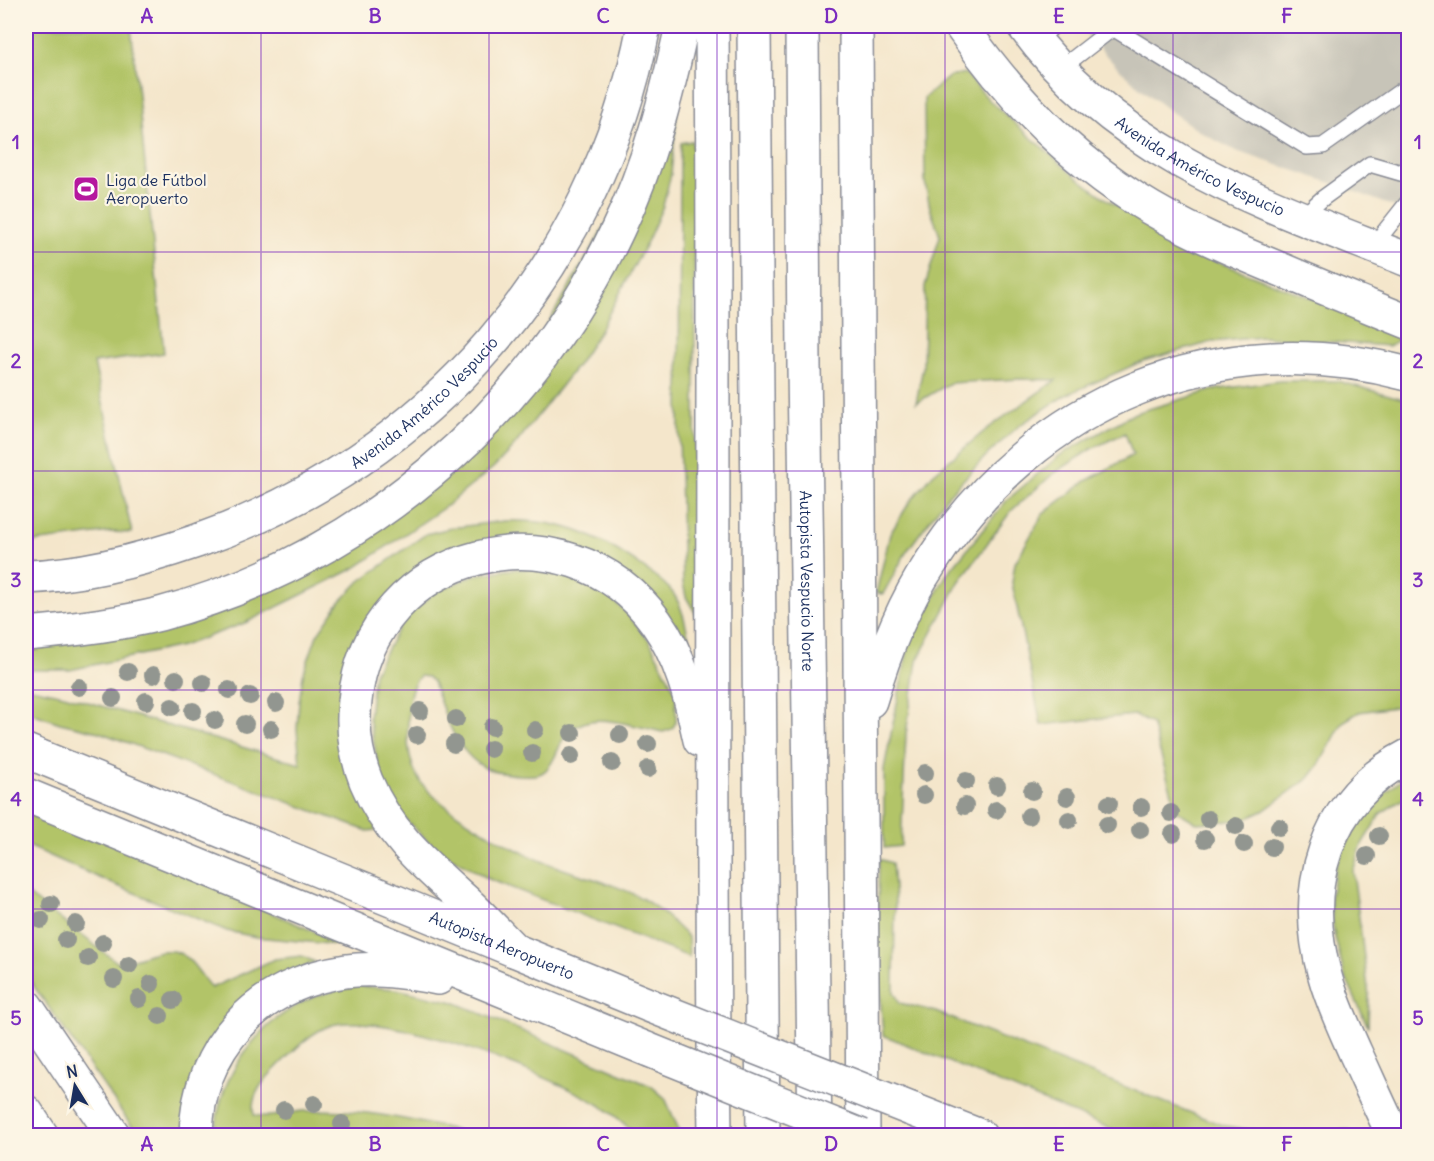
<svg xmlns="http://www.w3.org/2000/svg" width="1434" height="1161" viewBox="0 0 1434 1161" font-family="Delius,sans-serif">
<rect width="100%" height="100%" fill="#fcf5e5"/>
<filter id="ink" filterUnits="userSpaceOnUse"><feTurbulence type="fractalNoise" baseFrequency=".0167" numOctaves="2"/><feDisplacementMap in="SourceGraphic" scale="12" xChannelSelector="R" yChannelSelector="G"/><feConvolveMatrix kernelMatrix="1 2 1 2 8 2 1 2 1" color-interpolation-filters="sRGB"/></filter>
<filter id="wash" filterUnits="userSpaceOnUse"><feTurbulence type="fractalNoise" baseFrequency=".008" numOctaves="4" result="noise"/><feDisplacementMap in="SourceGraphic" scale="24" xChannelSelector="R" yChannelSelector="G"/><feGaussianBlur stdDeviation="1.35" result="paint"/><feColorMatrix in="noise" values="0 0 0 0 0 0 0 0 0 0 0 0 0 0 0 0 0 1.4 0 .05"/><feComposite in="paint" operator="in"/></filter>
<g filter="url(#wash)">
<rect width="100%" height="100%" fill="#f4e6cb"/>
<path fill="#c7c4b8" d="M1079,26H1408V212L1340,186L1236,151L1202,133L1170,111L1140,88L1116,66Z"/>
<path fill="#b2c468" stroke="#667a63" stroke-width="1.5" d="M26,26H131L164,353L94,363L132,533L111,532L26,543Z
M965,73L990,101L1070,172L1108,200L1213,260L1407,335L1389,346L1261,337L1212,342L1143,361L1064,396L1020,425L986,456L946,498L907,551L883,594L876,593L890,534L909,503L933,474L987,429L1056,380L1019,379L950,383L916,403L923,367L925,286L940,236L930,208L925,182L924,98L950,76Z
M678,102L671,174L663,206L647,242L599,332L579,363L514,446L494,467L445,507L355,568L245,623L182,646L135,656L70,670H26V648L122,636L471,454Z
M692,141L694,169L696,614L686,597L683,583L679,433L680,156L681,143Z
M1280,381H1337L1408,400V705L1359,712L1343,722L1319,765L1309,778L1263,811L1243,820L1197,823L1177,811L1152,724L1134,715L1041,725L1012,583L1015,563L1043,514L1086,481L1133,455L1125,433L1091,449L1053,474L1011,511L959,582L917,661L906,734L901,846L884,848V769L909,643L947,574L1007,500L1060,455L1135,413L1213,390Z
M504,521C559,518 597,535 641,566C653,575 664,581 673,593C684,609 687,631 691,650L687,653L677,631L511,538L357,645L376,830L367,831L99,732L60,723L26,711V687L64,695L300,764L297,729L299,702L303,675L317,635L339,603L360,581L426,534L451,528Z
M513,569H533L572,578L609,597L625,611L649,640L676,693V722L672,729L663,732C643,728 605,716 586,722C556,732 562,754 546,770C539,777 529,775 520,775C508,774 494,773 484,767C455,752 443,710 433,682L428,677L420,676C408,688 409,706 408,723C407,740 409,761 417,776C431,805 514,850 544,862C576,875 613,882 643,899C660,909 674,923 688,937L689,957L489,879L435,848L405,819L390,799L379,770L369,718L374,673L403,620L434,593L474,575Z
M1408,774V796L1381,813L1362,844L1353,871L1369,996L1368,1027L1344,974L1334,933L1330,897L1336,865L1357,822L1372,804Z
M26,805L322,935L350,946L256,937L227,931L113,884L26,845Z
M879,859L892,863L895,900L894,992L900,1003L933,1011L1222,1125C1266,1135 1304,1133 1349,1130L1352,1135H1126L883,1035L877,949Z
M26,893L117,962C129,961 138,958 149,954C185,942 191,963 211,988L275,959L302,956L315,962L283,978L186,1135H138L26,975Z
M358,986L396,989L454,1002L651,1086L665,1098L679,1130L671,1135H636C626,1125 614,1114 601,1106C552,1076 383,1007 329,1026C308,1034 294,1051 279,1065C265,1079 249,1095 254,1115C271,1119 288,1112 305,1111C347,1108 387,1115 428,1124C440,1127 455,1128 463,1135L215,1136C218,1074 260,1018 317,996C330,991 345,989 358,986Z"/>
</g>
<g filter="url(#ink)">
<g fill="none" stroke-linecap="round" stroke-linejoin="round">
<g stroke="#888a94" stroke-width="18">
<path id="service" d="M1037,42L1053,26
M1060,69L1113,28L1307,147L1323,146L1408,86
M1301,218L1323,198L1370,164L1401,173L1408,167
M1373,246L1408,202"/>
</g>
<g stroke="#888a94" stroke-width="36">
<g id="tertiary">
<path id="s1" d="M1024,26C1120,157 1264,203 1408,260"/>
<path id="s2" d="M26,577C84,575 142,560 197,541C430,460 597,267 644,26"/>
<path d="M26,1112L42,1136"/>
</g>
</g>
<g stroke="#888a94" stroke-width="36">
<g id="motorway">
<path d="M712,26C715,396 710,766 715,1136"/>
<path d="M754,26L763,1136"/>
<path id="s3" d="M802,26L804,366L815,1136"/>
<path d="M856,26L863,1136"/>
<path d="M961,26C1008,94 1065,153 1134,198C1181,228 1231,249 1282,270C1324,288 1366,305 1408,322"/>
<path d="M26,634C71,630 116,625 160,614C361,560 530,417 618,229C649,165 667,95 682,26"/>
<path d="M870,701C884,653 902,606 930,564C1035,400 1218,323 1408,374"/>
<path id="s4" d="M26,751L651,1006"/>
<path d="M26,795L649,1050"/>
<path d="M514,950C497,933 481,915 463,899C423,863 387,832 366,781C356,756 352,727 355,701C369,548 568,499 656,622C681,657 691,699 700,740"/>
<path d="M26,1006L114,1136"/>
<path d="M911,1109L980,1136"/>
<path d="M196,1136C197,1047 259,983 346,971C376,967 408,972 438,978"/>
<path d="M1394,1136C1380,1108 1368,1080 1355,1052C1344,1027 1332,1002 1325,976C1300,888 1324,800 1408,756"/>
</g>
</g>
<use href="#service" stroke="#fff" stroke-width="15"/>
<use href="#tertiary" stroke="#fff" stroke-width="33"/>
<use href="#motorway" stroke="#fff" stroke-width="33"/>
<g stroke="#888a94" stroke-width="36" stroke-linecap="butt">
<path id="motorway-bridge" d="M651,1006L911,1109
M649,1050L862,1136"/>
</g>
<use href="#motorway-bridge" stroke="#fff" stroke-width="33"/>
</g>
<g fill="#929690">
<circle cx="128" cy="672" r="9"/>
<circle cx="153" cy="675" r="9"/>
<circle cx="176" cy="679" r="9"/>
<circle cx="203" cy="683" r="9"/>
<circle cx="79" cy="687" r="9"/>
<circle cx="229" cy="690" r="9"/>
<circle cx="250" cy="696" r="9"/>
<circle cx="113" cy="698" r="9"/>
<circle cx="146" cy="701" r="9"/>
<circle cx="276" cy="703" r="9"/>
<circle cx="172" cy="707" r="9"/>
<circle cx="193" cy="711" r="9"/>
<circle cx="420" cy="711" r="9"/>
<circle cx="456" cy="719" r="9"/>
<circle cx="215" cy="720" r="9"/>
<circle cx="245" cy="724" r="9"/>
<circle cx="492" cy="727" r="9"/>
<circle cx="271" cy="729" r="9"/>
<circle cx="535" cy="730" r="9"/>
<circle cx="572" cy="733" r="9"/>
<circle cx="417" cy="735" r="9"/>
<circle cx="620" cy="735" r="9"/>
<circle cx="454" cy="744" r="9"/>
<circle cx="648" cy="744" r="9"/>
<circle cx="491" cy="749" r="9"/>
<circle cx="532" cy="753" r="9"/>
<circle cx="571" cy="756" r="9"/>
<circle cx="612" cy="763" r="9"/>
<circle cx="648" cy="769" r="9"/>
<circle cx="925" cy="773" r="9"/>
<circle cx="966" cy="781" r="9"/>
<circle cx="997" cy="786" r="9"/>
<circle cx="1032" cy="791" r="9"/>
<circle cx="924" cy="795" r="9"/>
<circle cx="1067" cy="797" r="9"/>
<circle cx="1109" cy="804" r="9"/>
<circle cx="965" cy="806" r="9"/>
<circle cx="1141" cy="807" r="9"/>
<circle cx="996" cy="810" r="9"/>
<circle cx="1171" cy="813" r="9"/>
<circle cx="1029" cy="816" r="9"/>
<circle cx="1208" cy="819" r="9"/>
<circle cx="1069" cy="820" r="9"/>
<circle cx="1107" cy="825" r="9"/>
<circle cx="1236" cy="826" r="9"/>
<circle cx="1279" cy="827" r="9"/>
<circle cx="1140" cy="830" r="9"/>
<circle cx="1173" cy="834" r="9"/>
<circle cx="1379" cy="836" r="9"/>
<circle cx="1205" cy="839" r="9"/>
<circle cx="1244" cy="844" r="9"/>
<circle cx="1272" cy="847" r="9"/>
<circle cx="1367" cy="856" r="9"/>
<circle cx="51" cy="904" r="9"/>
<circle cx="41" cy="920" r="9"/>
<circle cx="76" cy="924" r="9"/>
<circle cx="66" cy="940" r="9"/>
<circle cx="103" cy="943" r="9"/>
<circle cx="88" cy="958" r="9"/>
<circle cx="129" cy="965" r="9"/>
<circle cx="114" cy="979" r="9"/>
<circle cx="151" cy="984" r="9"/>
<circle cx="139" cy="999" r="9"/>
<circle cx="173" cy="1000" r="9"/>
<circle cx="160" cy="1016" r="9"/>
<circle cx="314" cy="1104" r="9"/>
<circle cx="284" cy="1110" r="9"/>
<circle cx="342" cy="1124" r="9"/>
</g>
</g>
<path fill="none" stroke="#7b2cbf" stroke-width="1.5" stroke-opacity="0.55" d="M261,26V1136M489,26V1136M717,26V1136M945,26V1136M1173,26V1136M26,252H1408M26,471H1408M26,690H1408M26,909H1408"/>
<defs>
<g id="stadium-square" transform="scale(1.35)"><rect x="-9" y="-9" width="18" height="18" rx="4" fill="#b5179e" stroke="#fcf5e5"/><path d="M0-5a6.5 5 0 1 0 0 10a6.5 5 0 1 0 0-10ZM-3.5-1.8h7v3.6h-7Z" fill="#fff"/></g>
</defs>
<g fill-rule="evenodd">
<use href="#stadium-square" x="86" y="189"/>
</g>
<g text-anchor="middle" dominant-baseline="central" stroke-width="4.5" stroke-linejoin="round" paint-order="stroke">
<g font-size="16" fill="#1b2f5e" stroke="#fcf5e5">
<text stroke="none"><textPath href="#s1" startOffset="228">Avenida Américo Vespucio</textPath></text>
<text stroke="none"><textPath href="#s2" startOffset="444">Avenida Américo Vespucio</textPath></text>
<text stroke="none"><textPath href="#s3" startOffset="555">Autopista Vespucio Norte</textPath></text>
<text stroke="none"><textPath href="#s4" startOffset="514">Autopista Aeropuerto</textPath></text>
</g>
<g font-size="16" fill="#1b2f5e" stroke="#fcf5e5" text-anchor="start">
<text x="106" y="180">Liga de Fútbol<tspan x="106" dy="18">Aeropuerto</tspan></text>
</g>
</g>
<rect width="1434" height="1161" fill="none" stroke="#fcf5e5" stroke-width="66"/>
<g transform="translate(75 1086) rotate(349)" stroke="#fcf5e5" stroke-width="4.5" paint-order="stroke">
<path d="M0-4.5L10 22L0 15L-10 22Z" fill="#1b2f5e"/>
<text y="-9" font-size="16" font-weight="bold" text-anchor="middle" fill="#1b2f5e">N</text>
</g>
<rect x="33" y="33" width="1368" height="1095" fill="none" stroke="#7b2cbf" stroke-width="2"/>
<g font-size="20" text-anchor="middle" font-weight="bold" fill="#7b2cbf">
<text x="147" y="23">A</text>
<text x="375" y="23">B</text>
<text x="603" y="23">C</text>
<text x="831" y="23">D</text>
<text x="1059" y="23">E</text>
<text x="1287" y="23">F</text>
<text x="16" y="149">1</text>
<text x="1418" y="149">1</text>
<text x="16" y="368">2</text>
<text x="1418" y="368">2</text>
<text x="16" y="587">3</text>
<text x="1418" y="587">3</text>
<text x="16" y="806">4</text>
<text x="1418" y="806">4</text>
<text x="16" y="1025">5</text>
<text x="1418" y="1025">5</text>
<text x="147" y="1151">A</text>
<text x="375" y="1151">B</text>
<text x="603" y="1151">C</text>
<text x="831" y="1151">D</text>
<text x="1059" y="1151">E</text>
<text x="1287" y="1151">F</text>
</g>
</svg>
